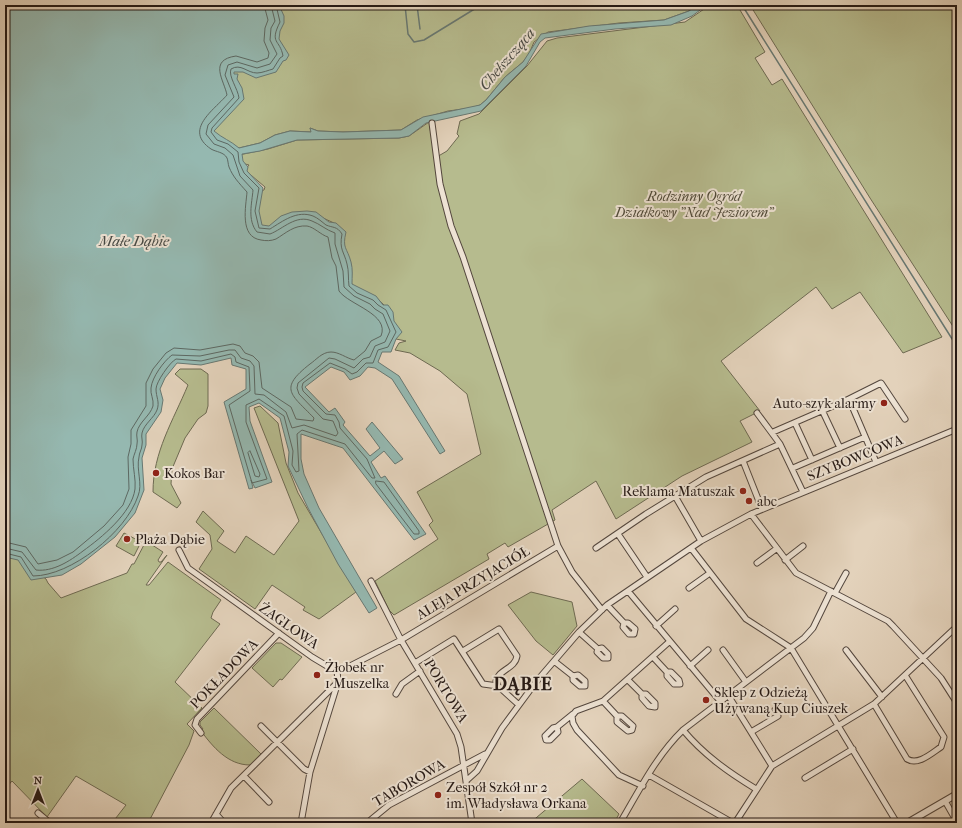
<svg xmlns="http://www.w3.org/2000/svg" width="962" height="828" viewBox="0 0 962 828" font-family="'IM FELL French Canon',serif">
<rect width="100%" height="100%" fill="#e3d2bb"/>
<filter id="stains"><feTurbulence type="fractalNoise" baseFrequency=".005" numOctaves="4"/><feColorMatrix values="0 0 0 0 .2 0 0 0 0 .09 0 0 0 0 .02 0 0 0 .5 -.17"/></filter>
<radialGradient id="worn" r=".72"><stop offset=".6" stop-color="#630" stop-opacity="0"/><stop offset="1" stop-color="#630" stop-opacity=".3"/></radialGradient>
<path fill="#b6bb8e" stroke="#6e6a52" d="M269,5H697L689,11L664,20L619,23L548,32L534,42L529,54L523,62L505,77L486,100L480,105L471,108L448,111L417,120L401,130L343,132L318,131L310,128L312,132L290,131L275,135L260,143L239,148L179,126L228,80Z
M710,5H737L765,52L755,58L772,85L782,79L942,337L903,353L860,292L832,309L816,287L721,361L760,411L740,421L752,442L682,476L616,519L596,481L552,510L555,520L508,547L505,543L487,554L489,559L394,615L389,610L375,581L438,539L429,525L433,521L417,492L481,454L467,394L440,371L410,353L395,350L399,343L406,341L396,339L384,305L376,297L355,295L334,223L323,218L252,251L260,191L264,190L265,187L245,170L249,165L245,164L234,156L268,149L297,140L399,138L409,136L429,122L435,158L447,151L459,136L457,134L460,121L479,114L527,66L547,41L557,38L685,22Z
M750,5H957V336L954,328L870,198Z
M180,369H201L208,374V406L206,413L198,419L185,438L172,469L171,484L181,503L177,508L153,492C153,452 173,421 188,385L175,374Z
M260,406L278,423L286,463L298,493L356,592L319,619L303,610L305,607L272,585L255,609L199,569L212,549L210,535L196,522L203,511L224,531L217,541L235,553L246,536L274,555L299,521L254,408Z
M124,533L141,542L134,556L116,546Z
M146,541L163,552L158,560L159,562H161L167,555L146,585H149L168,562L221,600L213,612L211,618L220,624L175,682L202,708L187,724L194,731L189,745L148,823H112L126,805L76,776L47,817L12,781L5,789V547L46,579L48,583L61,598L127,573L132,564H134Z
M531,592L572,602L577,626L553,655L536,641L508,605Z
M276,643H281L302,657L282,680L280,679L273,687L252,668Z
M214,708L261,754L250,765C228,765 213,747 201,731L203,729L200,725V722Z
M582,779L619,814L614,823H530Z"/>
<path fill="#95b8b0" stroke="#687872" d="M5,5H279L284,16V23L280,31L279,39L289,55L286,60L283,61L276,72L256,78L243,72H234V74H238L237,79L242,88L244,99L214,131C222,138 231,141 239,148L260,143L275,135L290,131L311,132L310,128L318,131L343,132L401,130L423,117L480,105L486,100L505,77L523,62L541,34L589,26L664,20L689,11L697,5H707L692,16L671,25L615,29L545,38L540,42L526,66L481,111L426,123L409,136L399,138L297,140L260,151L242,154L243,161L248,167L247,171L263,188L259,211L262,225L269,226L281,216L292,212L307,211L316,212L329,222L336,223L346,232C342,249 347,247 351,262C353,269 352,277 352,284L376,296L383,305H388L393,312L394,321L402,332L396,339L391,352H382L378,362L399,376L445,451L440,454L392,379L375,368L368,367L360,376L350,380L344,372L331,367L305,387L329,412L335,408L345,422L343,425L370,456L380,448L366,429L372,422L403,459L395,464L384,451L371,462L381,478L385,476L426,534L414,540L343,448L301,434V459L304,474L319,508L377,608L369,613L338,564L308,508L288,466L289,452L280,418L259,403L249,407L250,421L272,482L255,488L251,480L253,488L249,489L224,402L246,389V369L232,365L231,358L201,365L177,363L165,378L160,389L163,400L161,412L146,434V445L142,458L144,490L135,513L115,537L81,564L62,575L31,580L18,560L5,557Z"/>
<g fill="none" stroke-linecap="round" stroke-linejoin="round">
<path stroke="#5d6862" stroke-width="1" d="M250,451L260,474L259,477L255,476L248,453Z
M376,481L384,482L419,531V534H414L376,484Z
M5,542L26,547L38,564L57,560L73,552L104,526L123,505L129,489L128,457L131,444V430L146,406V383L153,369L166,353L174,348L200,350L233,344L240,346L245,353L253,356L259,362L262,388L291,407L296,419L313,421L314,418C291,394 278,389 310,364C316,360 322,352 331,352C339,352 346,358 354,360L365,351L371,341L381,336C390,314 349,305 339,291L336,266L332,258L328,237C321,235 314,227 307,226C294,225 286,233 276,239C271,241 266,241 261,240C239,237 246,206 247,192C239,183 233,177 229,167C228,164 228,160 227,158C224,152 216,152 211,149C183,130 214,110 227,95C224,80 208,60 236,56L257,62L268,58L269,53L264,41L265,28L268,20L264,5
M5,548L22,552L36,570C53,572 70,561 83,551C101,538 132,513 135,489C136,480 133,469 133,459C134,454 137,449 137,444C138,440 136,436 137,432C139,422 150,416 153,406C154,399 150,394 151,388C152,377 164,361 172,355L200,356L229,350H235L241,358L250,361L254,366L255,394L264,395L286,412L292,428L304,425L336,436L338,433L333,421L323,419L299,394L297,388L298,383L329,358L335,359L354,368L363,359L370,357L375,346L385,342L390,331L383,314L375,309L370,304L354,296L344,287L343,271L335,244V233C326,230 320,224 312,221C296,214 283,229 270,234L257,232C247,220 252,203 253,190L240,176L233,155L225,148L214,144L206,134L208,125L234,97L225,75L228,65L237,62L257,68L270,64L277,54L270,40L271,28L275,21L271,5
M5,553L21,557L33,576C71,576 126,532 138,496C143,484 136,470 139,457C139,453 142,449 142,445C143,441 141,437 142,433C144,424 154,418 157,410C160,402 156,397 156,389C156,382 170,362 176,359L201,361L231,354L235,357L236,362L249,367L250,391L229,405L252,483L267,479L246,422V405L259,399L284,416L293,451L292,465L296,472L299,471L297,434L302,430L345,444L372,478H375L367,459L340,428L339,422L335,415L326,414L303,391L302,387L303,383L330,363L345,369L352,374L357,372L366,363H373L378,350L388,347L396,332L386,310L378,305L373,300L357,293L349,286C348,279 349,271 347,264C344,251 339,250 342,234C337,226 333,228 326,225C322,222 318,218 313,216C297,210 283,221 270,229L259,228L255,211L259,188L244,173L239,162L238,152L228,144L217,140L211,132L212,128L239,98C238,89 228,76 231,69C241,63 247,73 257,73C262,73 269,70 273,69L280,58L283,56C280,39 269,44 280,22L276,5"/>
<path stroke="#687872" stroke-width="1.5" d="M405,5L408,34L414,42L424,40L481,5
M417,5L420,29
M742,5L954,342"/>
<g stroke="#54473e" stroke-width="7">
<path id="minor" d="M432,123L440,184L451,226L463,257L558,546L572,572L602,610
M822,410L840,448
M757,413L780,444L803,492
M795,423L812,460
M773,432L849,399
M743,461L762,509
M876,462L849,399L881,383L905,419
M793,468L865,437
M675,496L701,541
M751,514L796,573L888,621L893,626L941,678L957,703
M618,534L647,577
M596,548L646,514L706,477L780,444
M691,548L746,619L791,648L897,823
M179,550L188,568L195,573L312,657L332,669L348,667L401,640L558,546
M785,560L803,546
M757,563L776,549
M371,581L401,640L457,734L461,747L472,823
M689,588L710,573
M628,591L720,701
M835,593L846,573
M607,605L624,623L623,627L629,634H634L635,629L628,623H624
M656,626L675,609
M579,632L598,649L597,652L603,658H608V654L602,648L598,649
M723,650L746,682
M846,650L882,697
M463,651L499,629L517,656C515,669 499,669 496,681L498,686
M653,657L667,672V676L674,684H680L679,680L671,672H667
M554,661L573,676L578,675L585,681V686H580L573,680V676
M415,663L454,639L483,684L498,686L519,705
M690,666L708,650
M628,680L642,694H646L655,703V707L649,706L642,698V694
M396,694L402,684L420,671
M728,695L772,766
M603,701L617,716V722L628,731L632,730L633,726L622,716H617
M874,704L907,759C918,766 932,753 941,747L944,737L905,675
M261,726L304,769L310,772
M557,727L558,732L550,740H546L545,736L553,728L557,727L573,714
M683,730C704,755 728,772 756,789
M751,732L778,716L775,710
M201,733L195,725L197,719L279,633
M649,775L733,823
M244,776L269,802
M805,778L853,749
M466,781L477,771L502,728L536,682L579,632L607,605L701,541L751,514L957,429
M643,786L619,775L577,730L573,723L572,716L576,711L603,701L669,642
M945,801L957,822
M38,813L50,823
M216,814L224,823
M211,823L231,788L338,682
M301,823L310,772L338,682L337,670
M367,823L389,805L485,754
M620,823C639,791 656,756 683,730L804,638L813,628L831,591
M735,823L772,766L874,704L953,630"/>
</g>
<g stroke="#54473e" stroke-width="8">
<path id="tertiary" d="M907,823L957,794"/>
</g>
<use href="#minor" stroke="#ede2d3" stroke-width="5"/>
<use href="#tertiary" stroke="#ede2d3" stroke-width="6"/>
</g>
<g fill="#8f2418" stroke="#ede2d3" stroke-width="1.5">
<circle cx="884" cy="403" r="4"/>
<circle cx="156" cy="473" r="4"/>
<circle cx="743" cy="491" r="4"/>
<circle cx="749" cy="501" r="4"/>
<circle cx="127" cy="539" r="4"/>
<circle cx="317" cy="675" r="4"/>
<circle cx="706" cy="700" r="4"/>
<circle cx="438" cy="795" r="4"/>
</g>
<g text-anchor="middle" dominant-baseline="central" stroke-width="4" stroke-linejoin="round" paint-order="stroke">
<g font-size="14" font-style="italic" fill="#504a39" stroke="#ede2d3">
<text x="694" y="196">Rodzinny Ogród<tspan x="694" dy="16">Działkowy "Nad Jeziorem"</tspan></text>
</g>
<g font-size="14" fill="#251915" stroke="#ede2d3" text-anchor="start">
<text x="876" y="403" text-anchor="end">Auto-szyk alarmy</text>
<text x="164" y="473">Kokos Bar</text>
<text x="735" y="491" text-anchor="end">Reklama Matuszak</text>
<text x="757" y="501">abc</text>
<text x="135" y="539">Plaża Dąbie</text>
<text x="325" y="667">Żłobek nr<tspan x="325" dy="16">1 Muszelka</tspan></text>
<text x="714" y="692">Sklep z Odzieżą<tspan x="714" dy="16">Używaną Kup Ciuszek</tspan></text>
<text x="446" y="787">Zespół Szkół nr 2<tspan x="446" dy="16">im. Władysława Orkana</tspan></text>
</g>
<g font-size="14" fill="#251915" stroke="#ede2d3">
<text transform="translate(855 458) rotate(-22)">SZYBOWCOWA</text>
<text transform="translate(473 583) rotate(-31)">ALEJA PRZYJACIÓŁ</text>
<text transform="translate(289 626) rotate(35)">ŻAGLOWA</text>
<text transform="translate(224 674) rotate(-46)">POKŁADOWA</text>
<text transform="translate(446 691) rotate(59)">PORTOWA</text>
<text transform="translate(409 783) rotate(-30)">TABOROWA</text>
</g>
<g font-size="15" font-style="italic" fill="#474944" stroke="#ede2d3">
<text transform="translate(507 59) rotate(-49)">Chełszcząca</text>
<text x="134" y="241">Małe Dąbie</text>
</g>
<g font-size="18" font-weight="bold" letter-spacing="1" fill="#251915" stroke="#ede2d3">
<text x="523" y="684">DĄBIE</text>
</g>
</g>
<rect width="962" height="828" fill="none" stroke="#e3d2bb" stroke-width="20"/>
<rect x="6" y="6" width="950" height="816" fill="none" stroke="#251915" stroke-width="2"/>
<rect x="10" y="10" width="942" height="808" fill="none" stroke="#251915"/>
<g transform="translate(38 790)" stroke="#ede2d3" stroke-width="3" paint-order="stroke">
<path d="M0-3L7 15L0 10L-7 15Z" fill="#251915"/>
<text y="-6" font-size="11" font-weight="bold" text-anchor="middle" fill="#251915">N</text>
</g>
<rect width="100%" height="100%" filter="url(#stains)"/>
<rect width="100%" height="100%" fill="url(#worn)"/>
</svg>
